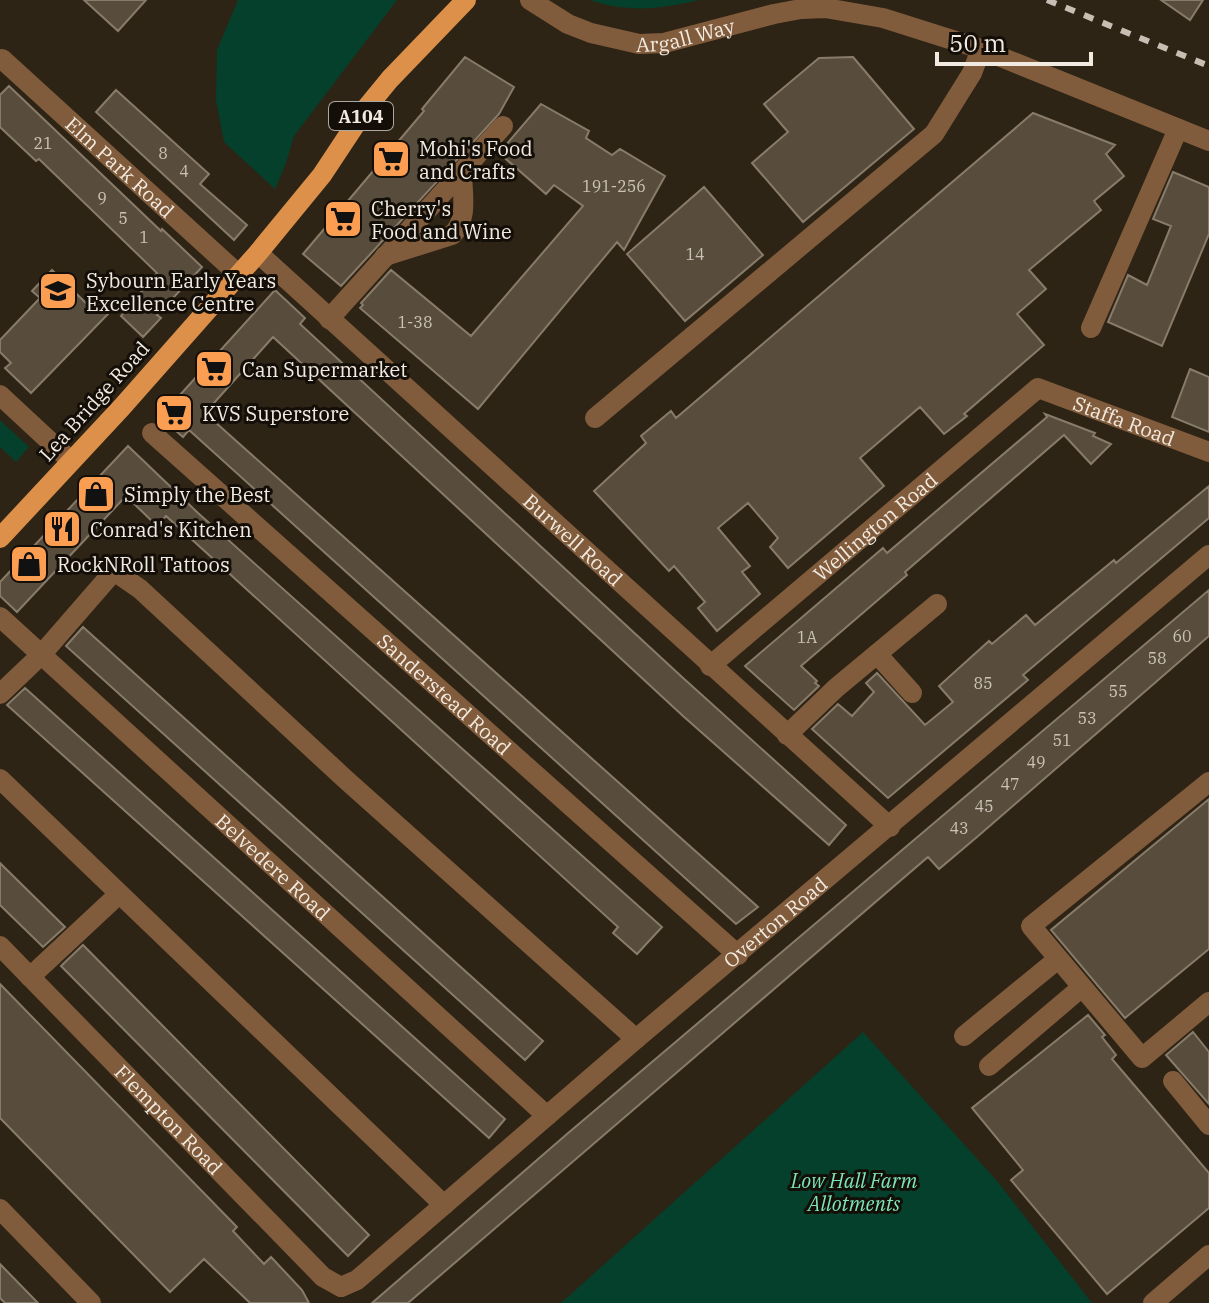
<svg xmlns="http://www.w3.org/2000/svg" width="1209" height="1303" viewBox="0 0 1209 1303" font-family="'IBM Plex Serif',serif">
<rect width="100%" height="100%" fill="#2e2415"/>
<path fill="#04402b" d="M238,0H397L294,136L286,163L275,189L224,142L216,100L217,50Z
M590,0H699C662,9 627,13 590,0Z
M0,420L29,447L16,462L0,447Z
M863,1032L997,1181L1092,1303H561Z"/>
<path fill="#584d3c" stroke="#887b6a" stroke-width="2" d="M84,0H146L118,31Z
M1161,0H1203L1190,20Z
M465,57L514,87L499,114L341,286L303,254L424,111L422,109Z
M853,57L914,129L803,222L752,163L788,132L764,104L819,58Z
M9,86L161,231L162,229L202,267L157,315L161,318L143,337L121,316L157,273L39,159L36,161L0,127V95Z
M116,90L209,174L200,184L247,225L234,240L96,112Z
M541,104L589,131L586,138L612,155L620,149L665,176L624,250L617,242L478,409L360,308L363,305L361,303L391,270L471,336L583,206L554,185L546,194L499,153Z
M1033,113L1115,145L1106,154L1124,176L1094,201L1101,210L1029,270L1046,289L1017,314L1044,345L964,414L967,416L944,434L920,407L860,458L884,486L788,568L770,547L778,538L748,503L718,528L750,566L742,572L760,594L717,631L698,608L705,602L674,566L669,571L594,491L646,443L641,436L671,411L676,418Z
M1173,172L1209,187V234L1162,346L1108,322L1128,275L1147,285L1171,226L1153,219Z
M704,187L763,255L685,321L627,254Z
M52,270L89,306L96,298L110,312L31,393L5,368L11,363L0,352V340L40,298L32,291Z
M275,290L305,318L300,324L682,677L846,825L829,845L683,716L273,337L205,413L758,907L736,924L189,430L183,437L160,417Z
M1190,369L1209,377V432L1172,417Z
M1045,414L1095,433L1093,436L1111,444L1091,464L1064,435L905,572L907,575L801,666L817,681L815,683L819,686L794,710L745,666L883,548L887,553L1047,417Z
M128,446L198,513L662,927L637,954L613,933L618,927L166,516L157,526L126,496L17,612L0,596V582Z
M1209,486V518L1023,675L1028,680L888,798L812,729L838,704L852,716L874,692L866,683L877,673L925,725L953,702L939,686L989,641L992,644L1026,615L1035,625L1114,560L1116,563Z
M1209,590V636L977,837L939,869L928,857L408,1303H372L567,1134Z
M83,627L543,1041L525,1060L66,646Z
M25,688L505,1119L489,1138L7,705Z
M1209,799V949L1125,1018L1051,930Z
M0,863L65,927L43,947L0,905Z
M83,945L369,1235L348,1256L61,966Z
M0,984L237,1227L233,1231L264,1264L271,1257L302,1290L309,1303H250L204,1259L170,1292L0,1118Z
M1088,1015L1105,1035L1102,1037L1116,1055L1112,1059L1209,1173V1208L1107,1294L1011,1180L1023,1170L972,1108Z
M1193,1032L1209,1052V1104L1166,1055Z
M0,1264L38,1303H5L0,1298Z"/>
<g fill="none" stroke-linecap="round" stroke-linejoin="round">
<g stroke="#815c3c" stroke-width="20">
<path id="s1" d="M530,0L568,24L591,33L639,44L664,43L774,14L801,9L825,8L883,18L981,49L1209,141"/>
<path id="s2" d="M2,59L239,275"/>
<path id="s3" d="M258,253L890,827"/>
<path d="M385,256L452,235C469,219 462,193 462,171"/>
<path d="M329,319L503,126"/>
<path d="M1091,328L1178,129"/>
<path d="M0,395L71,461"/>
<path d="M595,418L934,134L972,73L981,49"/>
<path id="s4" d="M152,433L738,955"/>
<path id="s5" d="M0,617L547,1116"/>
<path d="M877,654L912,693"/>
<path id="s6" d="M710,666L1038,388L1209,452"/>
<path d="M0,694L41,655L114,571L140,589L344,778L636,1039"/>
<path d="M787,735L836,688L937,604"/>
<path d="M0,779L444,1205"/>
<path d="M1209,782L1031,926L1142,1058L1209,1002"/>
<path id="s7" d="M0,946L323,1277L341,1287"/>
<path d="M30,977L119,894"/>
<path d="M964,1036L1058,959"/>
<path d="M989,1066L1082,987"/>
<path d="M1173,1081L1209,1125"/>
<path d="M0,1209L91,1303"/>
<path id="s8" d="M341,1287L357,1280L636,1039L1209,555"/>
<path d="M1153,1303L1209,1255"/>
</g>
<path stroke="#dd9049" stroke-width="20" d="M0,538L122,407L258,253L322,175L367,107L390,79L466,0"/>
<path stroke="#c7bfb4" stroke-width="6" stroke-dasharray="10 10" stroke-linecap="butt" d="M1047,0L1209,66"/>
</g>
<defs>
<g id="supermarket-square" transform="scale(2)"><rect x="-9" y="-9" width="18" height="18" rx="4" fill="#fb9e52" stroke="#130e08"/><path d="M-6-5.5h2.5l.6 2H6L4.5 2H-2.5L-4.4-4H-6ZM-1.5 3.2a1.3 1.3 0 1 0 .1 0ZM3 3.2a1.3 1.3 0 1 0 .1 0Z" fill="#111"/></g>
<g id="school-square" transform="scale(2)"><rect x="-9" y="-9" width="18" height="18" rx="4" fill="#fb9e52" stroke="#130e08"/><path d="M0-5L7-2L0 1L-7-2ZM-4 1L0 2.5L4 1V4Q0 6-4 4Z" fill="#111"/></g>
<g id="shop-square" transform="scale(2)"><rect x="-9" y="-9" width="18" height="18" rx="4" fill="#fb9e52" stroke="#130e08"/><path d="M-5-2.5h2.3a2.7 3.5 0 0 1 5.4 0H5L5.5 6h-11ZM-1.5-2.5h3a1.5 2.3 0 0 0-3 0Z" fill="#111"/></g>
<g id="restaurant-square" transform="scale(2)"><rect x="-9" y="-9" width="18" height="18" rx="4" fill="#fb9e52" stroke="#130e08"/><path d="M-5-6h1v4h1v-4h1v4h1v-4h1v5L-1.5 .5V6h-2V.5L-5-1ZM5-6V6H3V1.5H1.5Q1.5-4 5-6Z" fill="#111"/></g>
</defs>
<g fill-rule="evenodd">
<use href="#supermarket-square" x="391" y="159"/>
<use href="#supermarket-square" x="343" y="219"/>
<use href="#school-square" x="58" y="291"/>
<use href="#supermarket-square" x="214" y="369"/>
<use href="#supermarket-square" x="174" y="413"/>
<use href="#shop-square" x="96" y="494"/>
<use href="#restaurant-square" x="62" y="529"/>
<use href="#shop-square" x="29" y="564"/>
</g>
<g text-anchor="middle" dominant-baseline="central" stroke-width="6" stroke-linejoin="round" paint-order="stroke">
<g font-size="16" fill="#cbc3b7">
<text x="43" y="143">21</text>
<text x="163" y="153">8</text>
<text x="184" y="171">4</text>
<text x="614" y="186">191-256</text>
<text x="102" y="198">9</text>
<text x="123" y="218">5</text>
<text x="144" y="237">1</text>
<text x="695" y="254">14</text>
<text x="415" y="322">1-38</text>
<text x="1182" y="636">60</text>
<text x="807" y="637">1A</text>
<text x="1157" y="658">58</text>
<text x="983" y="683">85</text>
<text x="1118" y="691">55</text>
<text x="1087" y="718">53</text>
<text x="1062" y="740">51</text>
<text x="1036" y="762">49</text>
<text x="1010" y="784">47</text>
<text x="984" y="806">45</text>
<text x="959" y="828">43</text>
</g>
<rect fill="#130e08" stroke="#aea89f" stroke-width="2" x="329" y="102" width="64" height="28" rx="6"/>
<g font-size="18" font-weight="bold" fill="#f1eae0">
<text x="361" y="116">A104</text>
</g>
<g font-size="20" fill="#f1eae0" stroke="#130e08">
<text stroke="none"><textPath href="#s1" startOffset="166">Argall Way</textPath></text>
<text stroke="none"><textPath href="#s2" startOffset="160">Elm Park Road</textPath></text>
<text transform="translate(94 401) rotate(-48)">Lea Bridge Road</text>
<text stroke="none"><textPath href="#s6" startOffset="522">Staffa Road</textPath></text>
<text stroke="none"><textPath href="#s6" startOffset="216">Wellington Road</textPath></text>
<text stroke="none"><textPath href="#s3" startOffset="426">Burwell Road</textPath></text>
<text stroke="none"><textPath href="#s4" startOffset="392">Sanderstead Road</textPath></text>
<text stroke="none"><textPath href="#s5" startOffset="370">Belvedere Road</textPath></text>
<text stroke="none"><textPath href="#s8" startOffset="568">Overton Road</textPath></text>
<text stroke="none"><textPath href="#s7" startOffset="242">Flempton Road</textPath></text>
</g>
<g font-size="20" fill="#f1eae0" stroke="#130e08" text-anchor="start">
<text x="419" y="148">Mohi's Food<tspan x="419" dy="23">and Crafts</tspan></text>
<text x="371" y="208">Cherry's<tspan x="371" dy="23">Food and Wine</tspan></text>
<text x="86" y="280">Sybourn Early Years<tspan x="86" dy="23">Excellence Centre</tspan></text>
<text x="242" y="369">Can Supermarket</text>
<text x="202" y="413">KVS Superstore</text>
<text x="124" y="494">Simply the Best</text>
<text x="90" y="529">Conrad's Kitchen</text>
<text x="57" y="564">RockNRoll Tattoos</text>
</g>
<g font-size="20" font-style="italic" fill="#7ce6b7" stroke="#130e08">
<text x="854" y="1180">Low Hall Farm<tspan x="854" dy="23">Allotments</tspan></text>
</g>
</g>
<path d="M937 52v12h154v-12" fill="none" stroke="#f1eae0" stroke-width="4"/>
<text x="949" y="52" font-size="24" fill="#f1eae0" stroke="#130e08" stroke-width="6" paint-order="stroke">50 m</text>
</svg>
